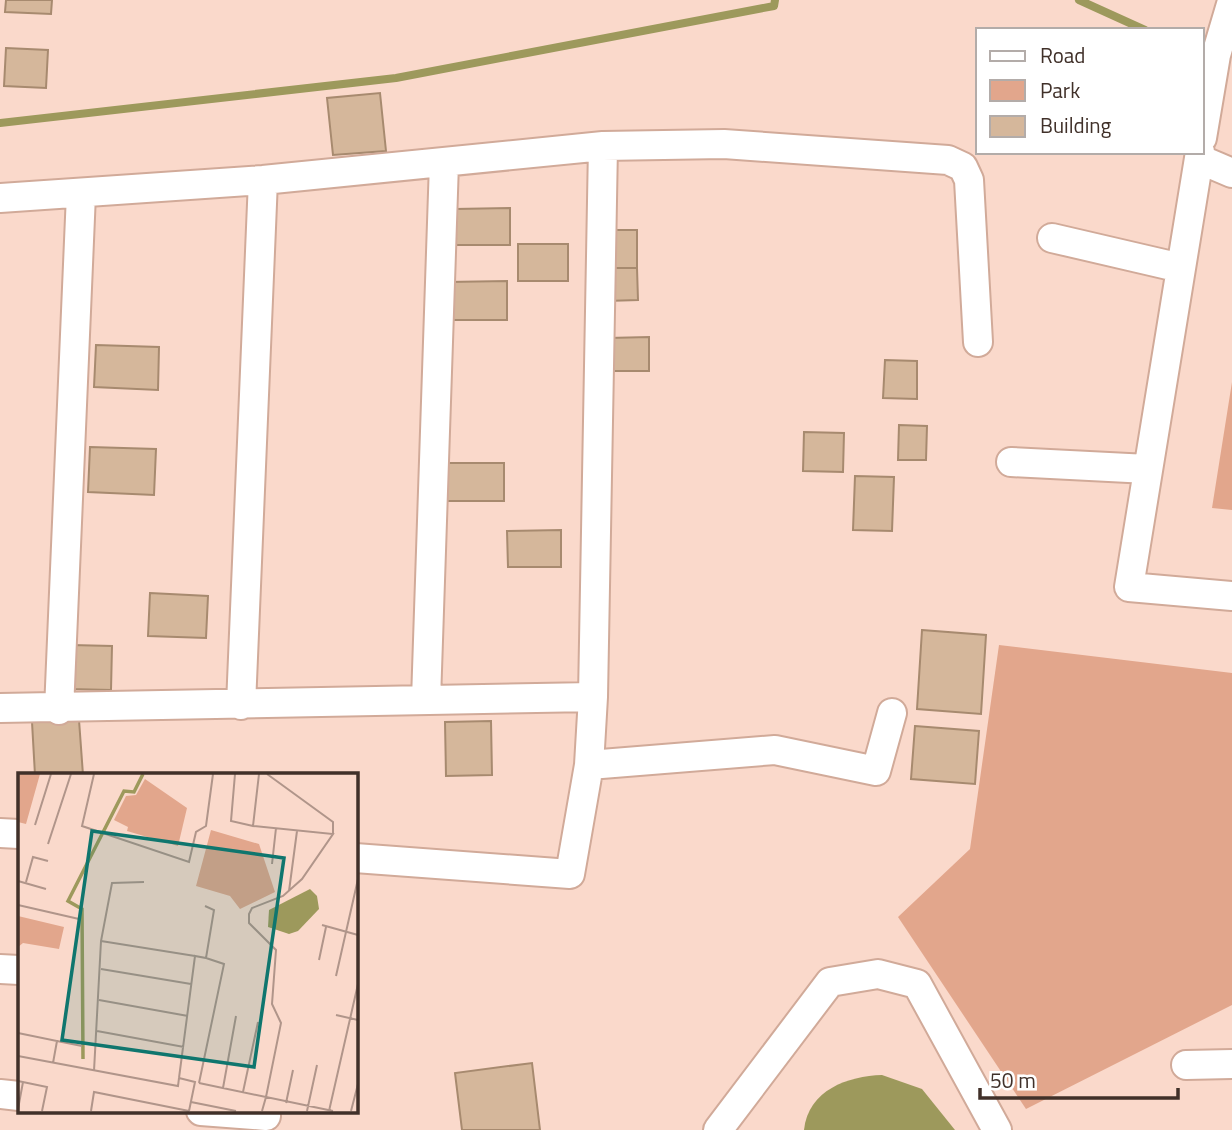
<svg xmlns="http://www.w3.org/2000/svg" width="1232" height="1130" viewBox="0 0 1232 1130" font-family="'Titillium Web',sans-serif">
<rect width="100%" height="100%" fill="#fad9cb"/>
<path fill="#e2a68c" d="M1232,382V510L1212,508Z
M999,645L1232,673V1005L1026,1109L898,917L970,849Z"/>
<path fill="#9d995c" d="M882,1075L922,1089L955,1130H804C808,1090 848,1076 882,1075Z"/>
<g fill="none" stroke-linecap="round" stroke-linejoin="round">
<path stroke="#9d995c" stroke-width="8" d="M1079,0L1145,30
M0,123L396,78L774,6L775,0"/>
</g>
<path fill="#d5b79b" stroke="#a78a6f" stroke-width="2" d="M6,0H52L51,14L5,12Z
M6,48L48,50L46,88L4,86Z
M380,93L386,151L333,155L327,98Z
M510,208V245H455V209Z
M606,230H637V268H606Z
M518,244H568V281H518Z
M606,268H637L638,300L606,301Z
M507,281V320H447V282Z
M649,337V371H608V338Z
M96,345L159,347L158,390L94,387Z
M885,360L917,361V399L883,398Z
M899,425L927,426L926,460H898Z
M804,432L844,433L843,472L803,471Z
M90,447L156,449L154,495L88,492Z
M444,463H504V501H444Z
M855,476L894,477L892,531L853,530Z
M561,530V567H508L507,531Z
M150,593L208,596L206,638L148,636Z
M922,630L986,635L981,714L917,709Z
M71,645L112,646L111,690L70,689Z
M79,720L83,775H35L32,722Z
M491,721L492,775L446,776L445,722Z
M915,726L979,731L975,784L911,779Z
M532,1063L540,1130H462L455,1073Z"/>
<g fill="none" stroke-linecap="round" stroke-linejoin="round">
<g stroke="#d1aa99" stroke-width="32">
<path id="minor" d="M1202,138L1216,55L1232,1
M1200,152L1129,587L1232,596
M1199,159L1232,173
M0,198L263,180L603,146L724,144L948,160L963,167L969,180L978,342
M1052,238L1181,268
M1011,462L1148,469
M593,697L603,146
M426,700L444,163
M241,705L263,180
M0,708L593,697L589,765L775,750L876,771L892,713
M59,710L81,194
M0,833L19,834
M355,858L570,874L589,765
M0,969L19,970
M1186,1065L1232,1064
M0,1094L19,1096
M201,1111L266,1116
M718,1130L830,982L878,974L917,984L997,1130"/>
</g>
<use href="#minor" stroke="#fff" stroke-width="28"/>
</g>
<g transform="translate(18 773)">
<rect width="340" height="340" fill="#fad9cb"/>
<path d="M0,1H22L8,51L0,49ZM127,6L169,35L160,73L109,58L110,54L96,47L108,23L118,22ZM193,57L241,71L257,119L222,136L212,123L178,113ZM0,143L46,154L41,176L5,170L0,174Z" fill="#e2a68c"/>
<path d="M292,116L299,123L301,136L280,158L271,161L250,154L251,137Z" fill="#9d995c"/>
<path fill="none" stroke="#9d995c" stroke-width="3.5" d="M65,286L64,136L50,128L106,18L116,19L125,1"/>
<path fill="none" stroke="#b0958a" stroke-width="2" d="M76,1L64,53L171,89L178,59L188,53L195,1M217,1L213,48L235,53M241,1L235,53L315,61L284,106L265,123L234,135L231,141V150L258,177L254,231L263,250L248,324L315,338M249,1L315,49V61M17,52L33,1M30,71L53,1M254,91L258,55M0,108L28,116M8,109L15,84L30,88M271,118L279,58M0,132L61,146M304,152L340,162M83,168L177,183M301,187L308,154M83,196L173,211M318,203L340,106M81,227L170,243M318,242L340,247M79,258L166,274M0,260L39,268L35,290M39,268L64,273M0,283L160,313L161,305L177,309L171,338M76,298L83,168L94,110L126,109M161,305L177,183L188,185L196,137L187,133M0,308L29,314L24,338M181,310L206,191L188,185M181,310L248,324L244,338M205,315L218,243M225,319L240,249M173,329L218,338M268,330L275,297M0,336L5,309M73,338L76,319L171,338M289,338L299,292M311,338L340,211M333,338L340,311"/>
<path fill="#0f766e" fill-opacity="0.15" stroke="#0f766e" stroke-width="3.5" d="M74,58L266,85L236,294L44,267Z"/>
<rect width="340" height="340" fill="none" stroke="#403029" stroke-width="3.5"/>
</g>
<rect x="976" y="28" width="228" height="126" fill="#ffffff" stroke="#b3aca9" stroke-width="2"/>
<rect x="990" y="51" width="35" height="10" fill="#ffffff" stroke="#b3aca9" stroke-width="2"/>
<text x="1040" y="63" font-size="21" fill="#403029">Road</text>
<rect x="990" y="80" width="35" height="21" fill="#e2a68c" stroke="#b3aca9" stroke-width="2"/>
<text x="1040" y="98" font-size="21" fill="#403029">Park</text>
<rect x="990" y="116" width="35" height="21" fill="#d5b79b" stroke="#b3aca9" stroke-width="2"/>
<text x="1040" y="133" font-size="21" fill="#403029">Building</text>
<path d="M980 1088v10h198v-10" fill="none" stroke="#403029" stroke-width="3.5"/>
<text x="990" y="1088" font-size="21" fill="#403029" stroke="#ffffff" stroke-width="5" paint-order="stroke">50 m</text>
</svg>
